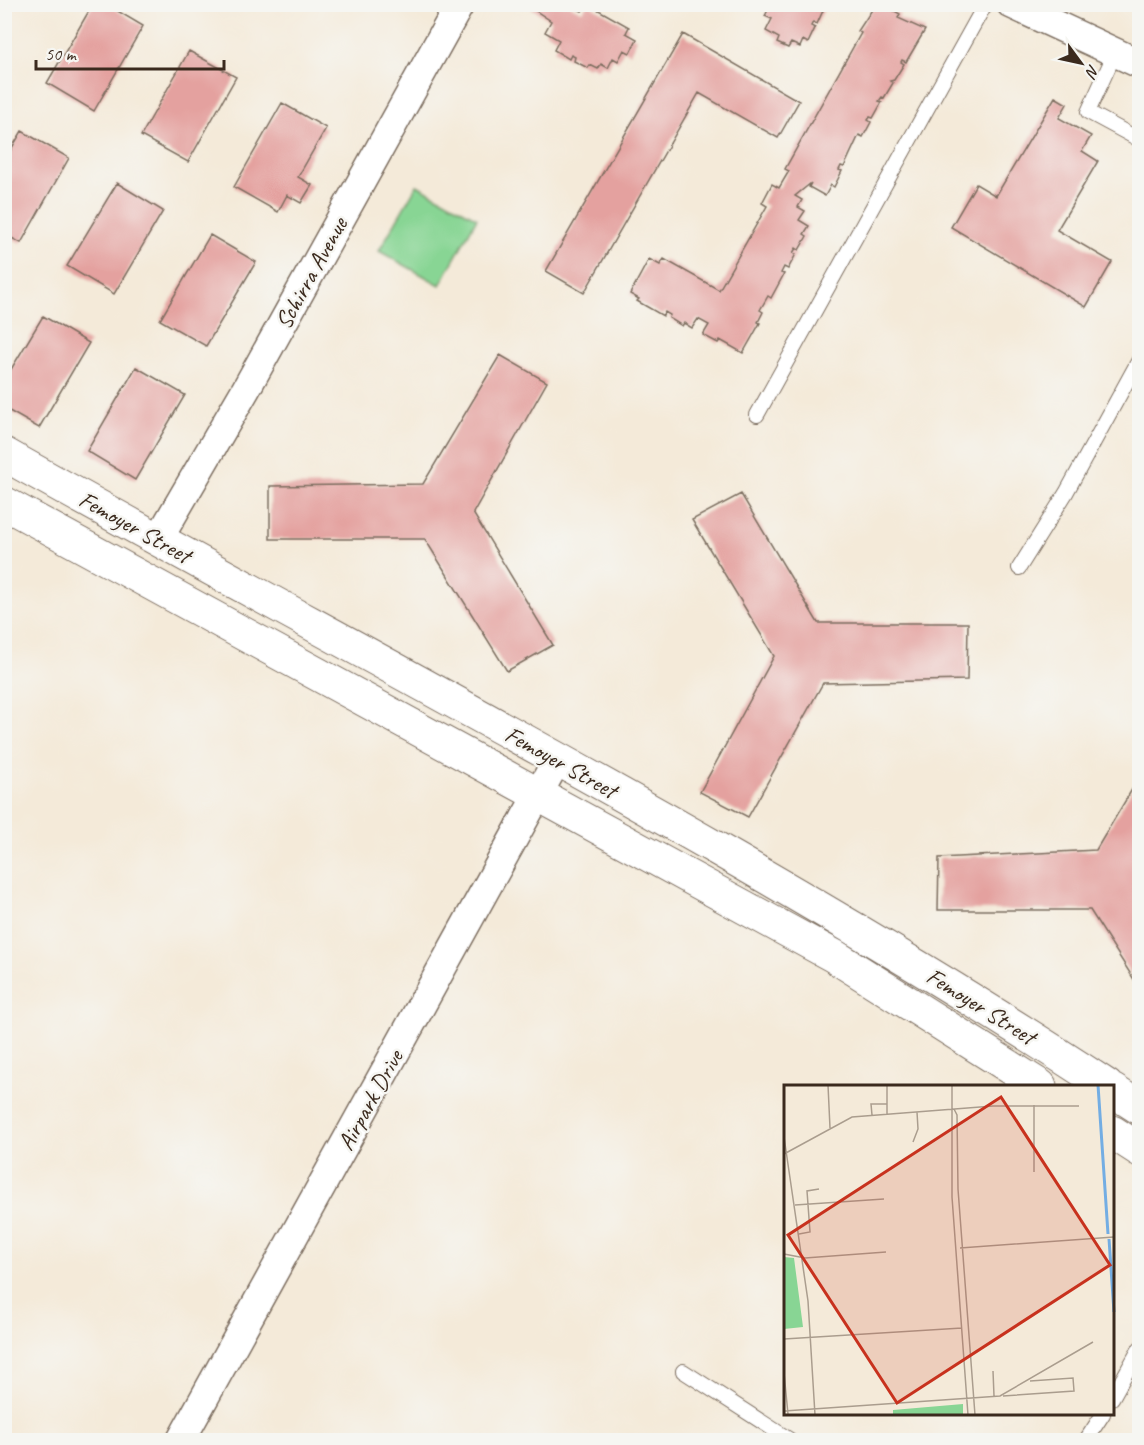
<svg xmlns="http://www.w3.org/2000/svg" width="1144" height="1445" viewBox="0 0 1144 1445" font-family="Caveat,sans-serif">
<rect width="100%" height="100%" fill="#f6f6f2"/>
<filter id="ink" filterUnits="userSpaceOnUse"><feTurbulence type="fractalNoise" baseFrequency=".0167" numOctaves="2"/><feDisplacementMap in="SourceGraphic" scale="12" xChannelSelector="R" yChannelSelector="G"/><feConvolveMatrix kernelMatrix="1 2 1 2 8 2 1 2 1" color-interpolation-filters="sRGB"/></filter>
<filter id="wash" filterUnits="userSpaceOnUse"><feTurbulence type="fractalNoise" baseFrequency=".008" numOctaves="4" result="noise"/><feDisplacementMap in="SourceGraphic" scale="24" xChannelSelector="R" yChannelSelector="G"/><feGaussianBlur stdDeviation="1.35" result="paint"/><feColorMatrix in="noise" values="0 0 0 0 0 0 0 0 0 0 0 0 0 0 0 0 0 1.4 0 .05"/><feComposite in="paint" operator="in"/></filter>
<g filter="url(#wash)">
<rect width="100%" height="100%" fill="#f4ead9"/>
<path fill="#88d594" stroke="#628059" stroke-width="1.5" d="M417,185L477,218L440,285L379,251Z"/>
<g id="blocks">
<path fill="#e4a19f" d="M93,4H106L143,26L94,111L47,83Z
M588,4L629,27L626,33L637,39L630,53L624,50L618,61L613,58L608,68L601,64L598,69L590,65L588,68L574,61L575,57L571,55L569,59L554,50L559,40L545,32L551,21L527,5H569L582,11Z
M771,4H826L817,24L813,22L811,26L815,28L808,43L803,40L800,47L791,43L788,48L777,43L779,38L766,31L772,19L765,16Z
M875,5L881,9L884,5L900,14L898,18L925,30L906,62L902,60L901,62L904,64L894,80L890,81L893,83L884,98L882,97L879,101L882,102L873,118L870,117L868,120L871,122L863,137L859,135L844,167L841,166L839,170L842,171L834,187L831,185L825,196L809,187L811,183L795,196L802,200L798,207L805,211L799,220L809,226L804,234L807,236L799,250L796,248L793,253L796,254L788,269L784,267L781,273L784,274L771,298L768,296L760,310L763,312L758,322L760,323L743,353L720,340L718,343L703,335L709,325L698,319L692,328L684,323L682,326L669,318L670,315L665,312L663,316L637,301L639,299L630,294L649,259L660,265L664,259L719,290L767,206L762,203L772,184L779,188L789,171L785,169L861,33L858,31Z
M683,34L799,101L778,138L699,93L584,293L546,271Z
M189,51L236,77L188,162L141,136Z
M1055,97L1067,104L1059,118L1091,136L1082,151L1098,161L1057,230L1112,262L1086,307L951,227L976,184L996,196Z
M282,103L326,128L298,177L312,185L301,203L287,195L278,212L234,187Z
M22,131L69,158L21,243L4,234V161Z
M117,183L163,211L114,294L67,266Z
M210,235L256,262L206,346L160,320Z
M43,316L89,343L39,428L4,408V381Z
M500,355L547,382L473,513L553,645L507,671L425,539H270V486L423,484Z
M136,367L185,395L135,480L87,451Z
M741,494L818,623H968L967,680L823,683L748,817L700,792L774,656L692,520Z
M1140,776V989L1090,910H938L939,858L1096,850Z"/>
</g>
</g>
<g filter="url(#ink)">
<use href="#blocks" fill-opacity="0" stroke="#7c6d5f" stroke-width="1.5"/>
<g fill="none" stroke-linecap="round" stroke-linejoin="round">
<g stroke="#7c6d5f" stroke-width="16">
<path id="service" d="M1115,53L1088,112L1140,140
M757,415L982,10L988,4
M1019,568L1066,493L1140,358
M683,1371L790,1440
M1112,1398L1140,1348
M1086,1440L1103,1414"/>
</g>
<g stroke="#7c6d5f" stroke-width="31">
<path id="minor" d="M1011,4L1140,64
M158,540L246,389L460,4
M181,1440L557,760"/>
</g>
<g stroke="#7c6d5f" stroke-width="35">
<path id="tertiary" d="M4,454C374,662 753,854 1107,1086
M4,503L834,956L1040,1086
M1112,1090L1140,1108
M1112,1132L1140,1150"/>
</g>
<use href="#service" stroke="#fff" stroke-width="14"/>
<use href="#minor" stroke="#fff" stroke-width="28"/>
<use href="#tertiary" stroke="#fff" stroke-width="33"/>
</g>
</g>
<g text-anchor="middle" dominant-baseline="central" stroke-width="5" stroke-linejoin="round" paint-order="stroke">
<g font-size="24" fill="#3b2a1e" stroke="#f6f6f2">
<text transform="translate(311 273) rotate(-61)">Schirra Avenue</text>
<text transform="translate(135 527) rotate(29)">Femoyer Street</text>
<text transform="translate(561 762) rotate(29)">Femoyer Street</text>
<text transform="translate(981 1006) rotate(32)">Femoyer Street</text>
<text transform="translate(370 1100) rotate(-61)">Airpark Drive</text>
</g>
</g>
<g transform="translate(784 1085)">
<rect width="330" height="330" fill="#f4ead9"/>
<path d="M0,172L10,173L19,242L0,244ZM179,319V330H109V325Z" fill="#88d594"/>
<path fill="none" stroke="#73ade3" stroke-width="3" d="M314,0L324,149M325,154L330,227"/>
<path fill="none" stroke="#aa9d8e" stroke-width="1.5" d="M44,0L46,43M103,0V29M168,0V112L184,330M170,24L173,30L174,104L191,330M88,30L87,19H103M0,52L24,216L31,330M129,57L134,44L133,27M0,69L68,32L209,21H295M250,87V20M11,120L100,114M15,149L26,147L23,106L35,104M176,163L330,152M0,169L21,173L102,167M0,254L178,243M209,286L210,311M0,288L4,329M219,311L290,306L289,293L246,296M0,326L216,311L309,257"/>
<path fill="#c8321e" fill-opacity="0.15" stroke="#c8321e" stroke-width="3" d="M217,12L326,180L113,318L4,150Z"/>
<rect width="330" height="330" fill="none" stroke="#3b2a1e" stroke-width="3"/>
</g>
<rect width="1144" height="1445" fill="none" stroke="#f6f6f2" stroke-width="24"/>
<g transform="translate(1081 63) rotate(123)" stroke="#f6f6f2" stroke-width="4.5" paint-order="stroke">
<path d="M0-4.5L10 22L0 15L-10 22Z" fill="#3b2a1e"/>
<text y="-9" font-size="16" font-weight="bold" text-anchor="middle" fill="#3b2a1e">N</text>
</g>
<path d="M36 60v9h188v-9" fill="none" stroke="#3b2a1e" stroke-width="3"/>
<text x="45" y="60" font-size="18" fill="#3b2a1e" stroke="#f6f6f2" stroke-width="4.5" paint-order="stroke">50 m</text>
</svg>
